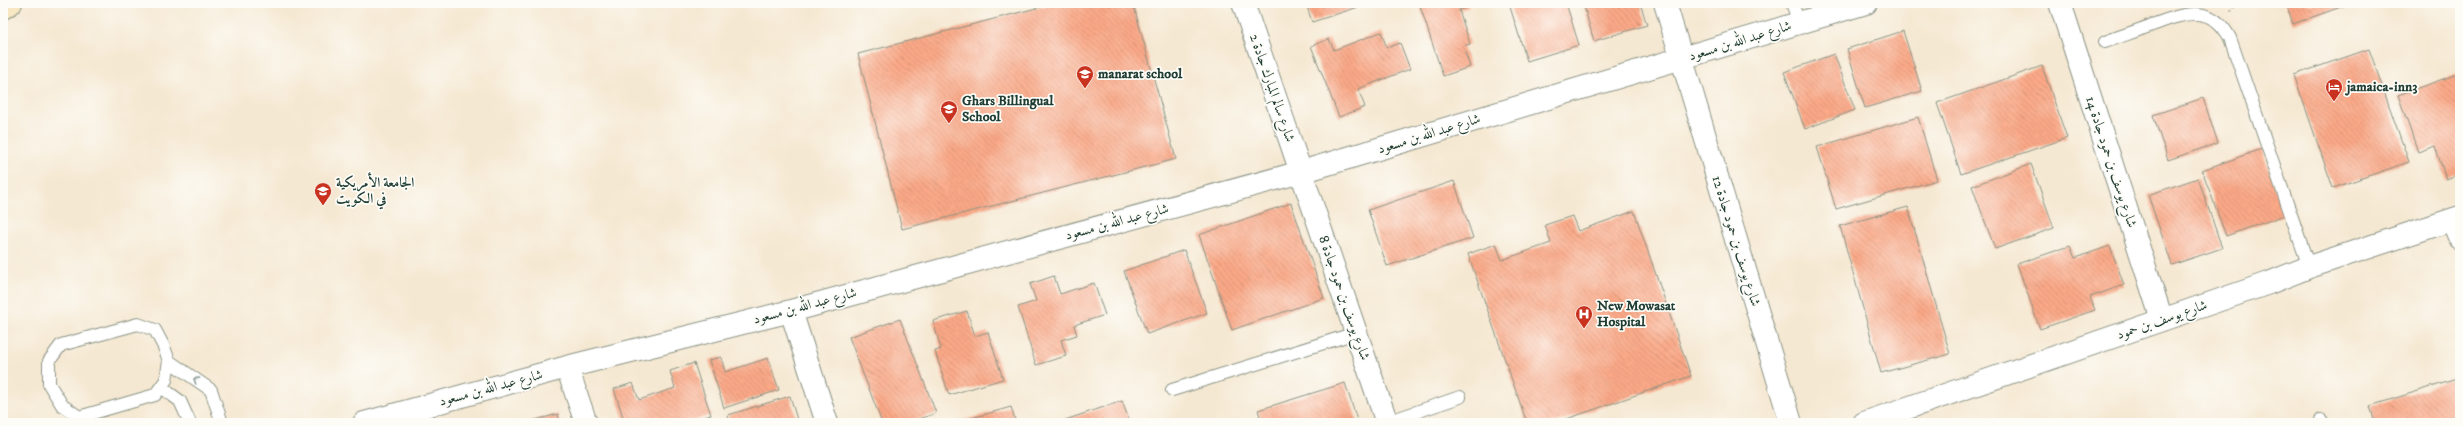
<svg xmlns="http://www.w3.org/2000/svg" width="2463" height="426" viewBox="0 0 2463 426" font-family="'IM FELL DW Pica',Amiri,serif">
<defs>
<pattern id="building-back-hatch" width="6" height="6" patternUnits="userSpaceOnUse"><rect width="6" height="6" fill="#fba987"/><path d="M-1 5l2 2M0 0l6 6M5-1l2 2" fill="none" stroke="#cb8b6f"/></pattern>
</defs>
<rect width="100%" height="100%" fill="#fdfcf7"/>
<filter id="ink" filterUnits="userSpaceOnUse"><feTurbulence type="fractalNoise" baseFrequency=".025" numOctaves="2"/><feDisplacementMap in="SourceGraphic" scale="8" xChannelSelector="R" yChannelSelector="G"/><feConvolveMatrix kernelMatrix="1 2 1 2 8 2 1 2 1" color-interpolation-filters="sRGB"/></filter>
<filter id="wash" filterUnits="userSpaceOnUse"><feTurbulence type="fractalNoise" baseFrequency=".012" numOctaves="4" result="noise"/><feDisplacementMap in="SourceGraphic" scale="16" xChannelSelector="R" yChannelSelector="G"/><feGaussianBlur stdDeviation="0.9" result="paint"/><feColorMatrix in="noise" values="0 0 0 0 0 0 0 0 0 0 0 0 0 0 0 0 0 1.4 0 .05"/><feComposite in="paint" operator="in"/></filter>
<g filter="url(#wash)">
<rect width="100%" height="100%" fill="#f5e8d2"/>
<g id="blocks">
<path fill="url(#building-back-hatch)" d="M1056,3H1133L1176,159L902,229L858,54Z
M1306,3H1371L1312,22Z
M1419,3H1467L1469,7L1459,10L1470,44L1463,46L1470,67L1443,76Z
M1524,3H1566L1579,45L1527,61L1510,7Z
M1583,3H1640L1647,25L1594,41Z
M2286,3H2352L2293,24Z
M1903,31L1922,91L1865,108L1847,49Z
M1381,32L1387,48L1400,43L1410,69L1358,89L1365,107L1339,117L1311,46L1329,39L1334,50Z
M2369,49L2409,162L2333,188L2294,75Z
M1834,54L1855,110L1805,129L1784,72Z
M2042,66L2067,138L1961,174L1937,103Z
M2460,73V174L2446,179L2435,146L2418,152L2398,95Z
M2203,98L2218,143L2168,160L2153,115Z
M1918,117L1937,180L1836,209L1817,147Z
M2262,149L2285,215L2226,236L2202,170Z
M2031,164L2054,228L1995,249L1972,186Z
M2198,178L2222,248L2172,265L2148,195Z
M1454,181L1473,238L1387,266L1368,210Z
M1291,203L1324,298L1232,330L1199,235Z
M1908,207L1950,354L1881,373L1840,226Z
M1634,211L1691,376L1555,423H1527L1468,254L1496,244L1502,260L1551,243L1545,225L1572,216L1578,231Z
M2070,246L2075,258L2110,246L2124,285L2090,297L2095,310L2040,329L2017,264Z
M1184,250L1207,313L1147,334L1124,271Z
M1054,276L1060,294L1094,283L1105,315L1074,325L1077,335L1061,340L1066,356L1036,365L1018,307L1036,301L1030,284Z
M967,311L975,336L988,332L1003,379L949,395L935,351L941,349L933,321Z
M900,319L936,413L909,423H882L849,337Z
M721,357L725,372L768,358L779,390L724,408L709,360Z
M694,363L711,415L686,423H625L614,389L633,383L639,400L675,388L670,371Z
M2460,378V423H2375L2370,406Z
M1345,383L1358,423H1262L1258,410Z
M790,396L798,423H730L728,415Z
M1122,401L1130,423H1059V422Z
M1011,407L1016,423H954Z
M558,414L560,423H524Z"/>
</g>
</g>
<g filter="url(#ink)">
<use href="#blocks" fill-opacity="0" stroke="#8a9283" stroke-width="1"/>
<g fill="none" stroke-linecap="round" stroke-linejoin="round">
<g stroke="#8a9283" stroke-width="14">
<path id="lane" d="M1792,3L1799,23
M2105,42C2121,36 2137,31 2152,25C2183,14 2211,2 2230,38L2309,267
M138,324L155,330L164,347L169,361L166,380L155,395L79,417L62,405L49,384V361L61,345Z
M169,361L211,390L222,423
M161,387L180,401L190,423
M1172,390L1356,333
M2321,420L2323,423
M1387,422L1460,397"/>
</g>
<g stroke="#8a9283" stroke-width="24">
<path id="street" d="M1243,3L1387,423
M1665,3L1791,423
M2060,3L2162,320
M2452,220L2460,239
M791,311L827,423
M567,367L586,423
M364,423L567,367L791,311L1301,172L1866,3
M1864,423L2269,283L2309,267L2460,217"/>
</g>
<g stroke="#8a9283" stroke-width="24">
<path id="secondary" d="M3,8L11,3"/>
</g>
<path stroke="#8a9283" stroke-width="2.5" stroke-dasharray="1 3" stroke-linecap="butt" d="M2231,11L2237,3"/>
<use href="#lane" stroke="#fff" stroke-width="12"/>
<use href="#street" stroke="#fff" stroke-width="22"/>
<use href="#secondary" stroke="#f7e8c3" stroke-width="22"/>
</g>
<defs><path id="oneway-chevron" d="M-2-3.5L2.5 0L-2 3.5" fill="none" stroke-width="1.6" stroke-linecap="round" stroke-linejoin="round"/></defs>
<use stroke="#8f9e9a" href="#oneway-chevron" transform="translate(196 380) rotate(-147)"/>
</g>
<defs>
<g id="school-pin" transform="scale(0.9)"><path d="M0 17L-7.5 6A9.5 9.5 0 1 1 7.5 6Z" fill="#c8321e" stroke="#fdfcf7"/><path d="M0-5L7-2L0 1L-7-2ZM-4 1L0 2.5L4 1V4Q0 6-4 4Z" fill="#fff"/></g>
<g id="hotel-pin" transform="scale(0.9)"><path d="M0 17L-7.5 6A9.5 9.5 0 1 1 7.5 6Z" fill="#c8321e" stroke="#fdfcf7"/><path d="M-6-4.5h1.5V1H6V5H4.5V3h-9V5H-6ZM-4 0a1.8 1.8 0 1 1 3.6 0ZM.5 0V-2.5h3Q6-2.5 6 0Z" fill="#fff"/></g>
<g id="university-pin" transform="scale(0.9)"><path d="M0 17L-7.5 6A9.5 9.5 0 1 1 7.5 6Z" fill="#c8321e" stroke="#fdfcf7"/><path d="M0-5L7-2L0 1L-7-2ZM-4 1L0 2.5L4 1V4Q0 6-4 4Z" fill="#fff"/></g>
<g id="hospital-pin" transform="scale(0.9)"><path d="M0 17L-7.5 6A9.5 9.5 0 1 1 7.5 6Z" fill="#c8321e" stroke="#fdfcf7"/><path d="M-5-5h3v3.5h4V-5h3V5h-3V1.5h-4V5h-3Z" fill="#fff"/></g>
</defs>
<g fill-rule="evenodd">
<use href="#school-pin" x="1085" y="74"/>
<use href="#hotel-pin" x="2334" y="87"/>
<use href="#school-pin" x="949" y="109"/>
<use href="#university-pin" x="323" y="191"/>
<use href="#hospital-pin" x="1584" y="314"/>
</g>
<g text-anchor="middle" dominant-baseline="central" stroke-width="3.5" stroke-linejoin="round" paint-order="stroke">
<g font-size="14" fill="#1f3d34" stroke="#fdfcf7">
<text transform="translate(1740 41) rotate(-17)">شارع عبد الله بن مسعود</text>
<text transform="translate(1272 88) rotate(71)">شارع سالم المبارك جادة 2</text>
<text transform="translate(1429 134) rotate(-17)">شارع عبد الله بن مسعود</text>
<text transform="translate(2111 162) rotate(72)">شارع يوسف بن حمود جادة 14</text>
<text transform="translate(1117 222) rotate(-15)">شارع عبد الله بن مسعود</text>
<text transform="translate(1736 241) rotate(73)">شارع يوسف بن حمود جادة 12</text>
<text transform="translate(1344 298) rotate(71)">شارع يوسف بن حمود جادة 8</text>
<text transform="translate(805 306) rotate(-15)">شارع عبد الله بن مسعود</text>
<text transform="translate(2162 320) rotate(-19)">شارع يوسف بن حمود</text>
<text transform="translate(491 388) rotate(-15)">شارع عبد الله بن مسعود</text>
</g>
<g font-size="14" font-weight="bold" fill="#1f3d34" stroke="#fdfcf7" text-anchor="start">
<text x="1098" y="74">manarat school</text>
<text x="2347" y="87">jamaica-inn3</text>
<text x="962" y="101">Ghars Billingual<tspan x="962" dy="16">School</tspan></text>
<text x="336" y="183">الجامعة الأمريكية<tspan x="336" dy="16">في الكويت</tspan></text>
<text x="1597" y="306">New Mowasat<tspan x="1597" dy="16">Hospital</tspan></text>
</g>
</g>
<rect width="2463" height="426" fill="none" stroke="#fdfcf7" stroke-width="16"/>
</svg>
